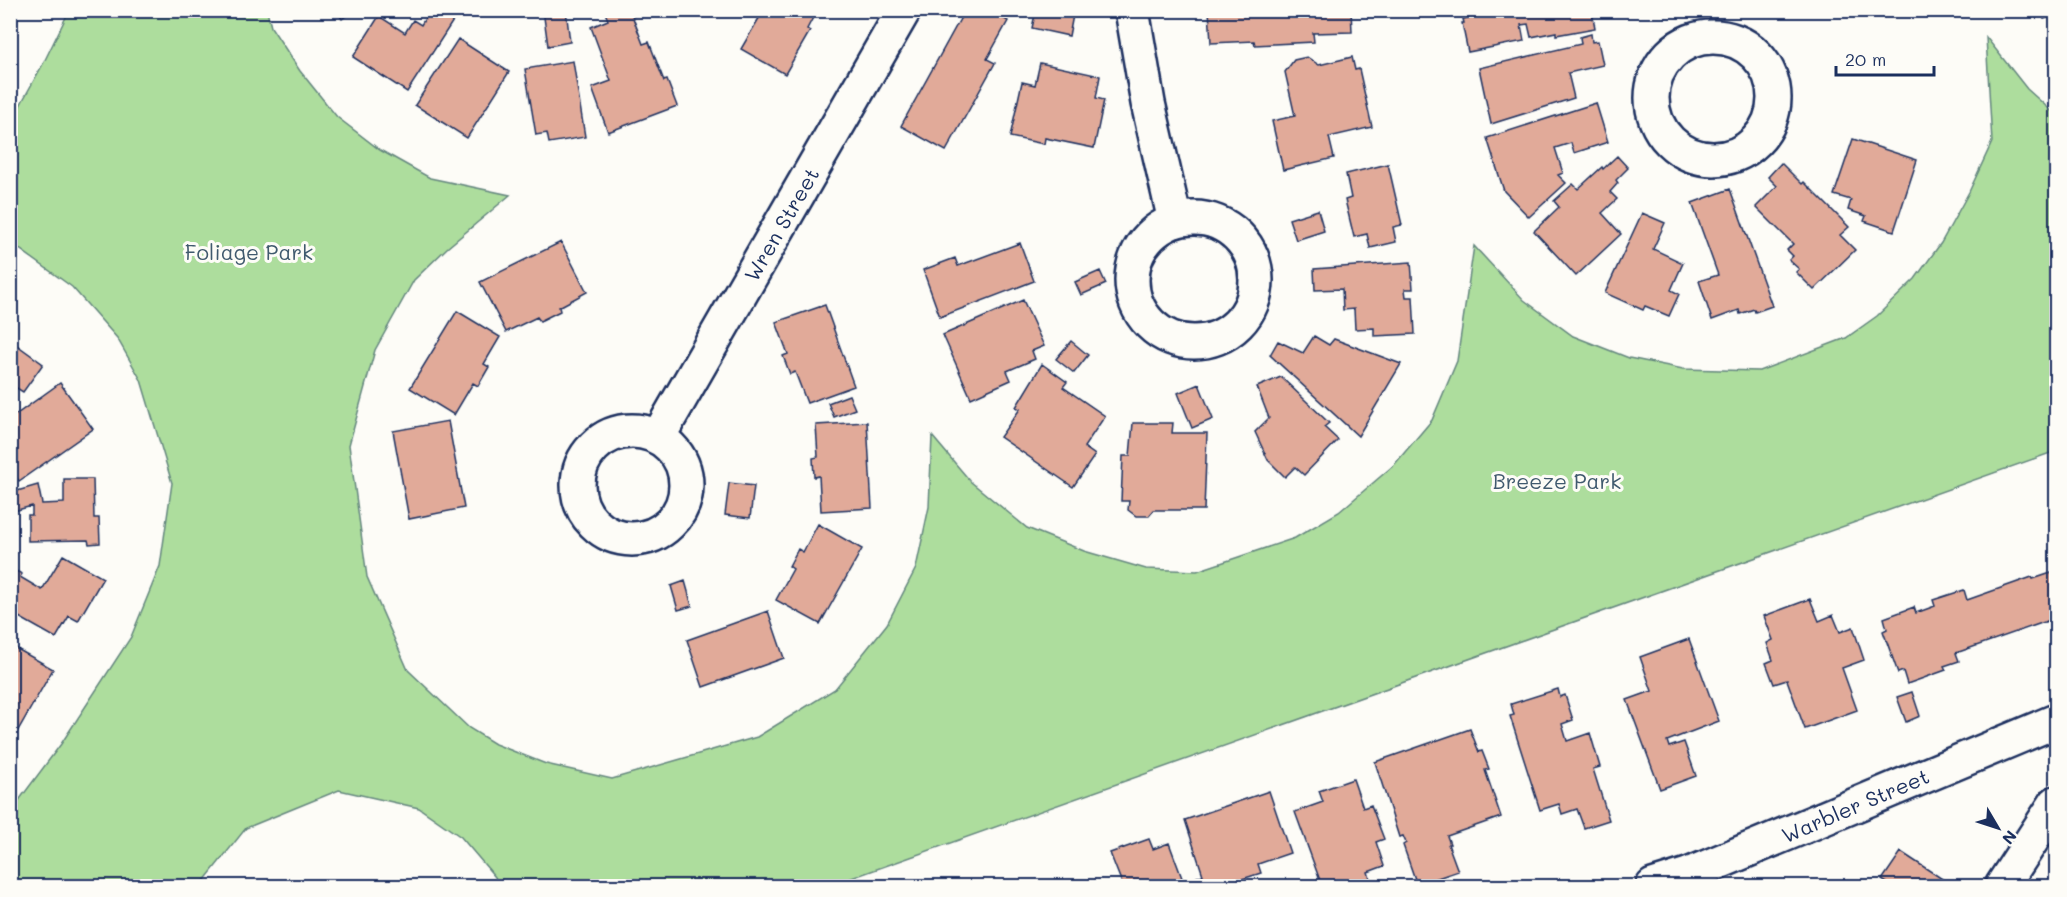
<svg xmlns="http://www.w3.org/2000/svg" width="2067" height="897" viewBox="0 0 2067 897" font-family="Mali,sans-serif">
<rect width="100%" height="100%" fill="#fdfcf7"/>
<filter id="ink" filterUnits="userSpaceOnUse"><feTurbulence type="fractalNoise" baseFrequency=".0167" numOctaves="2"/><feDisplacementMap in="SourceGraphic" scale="12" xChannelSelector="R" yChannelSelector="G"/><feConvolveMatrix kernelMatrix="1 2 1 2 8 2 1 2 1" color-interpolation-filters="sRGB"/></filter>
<g filter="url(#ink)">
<path fill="#addd9d" stroke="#64867e" stroke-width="1.5" d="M69,11H267L271,27L300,71L337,117L380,150L430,178L510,195L447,248L414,280L375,350L349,445L367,577L408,670L469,728L495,744L546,764L612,779L757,737L835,689L887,624L916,568L929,507L932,436L971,482L1027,528L1084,551L1146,569L1197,571L1295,538L1339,512L1394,465L1432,420L1457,361L1474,246L1524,300L1573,336L1629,358L1683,369L1759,371L1846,338L1877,316L1915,279L1941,243L1969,192L1992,142L1986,37L2027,89L2056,115V451L829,886H499L495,877L461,837L419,808L339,790L246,828L200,886H11V811L61,744L131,637L160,566L172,483L141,380L117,338L72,287L18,248L11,244V122L44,62Z"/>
<path fill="#e1aa99" stroke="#1b2f5e" stroke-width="1.5" d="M336,10H354L342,19Z
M430,10H460L407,92L353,57L379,16L405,33L413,20L421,25Z
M543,10H566L570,42L548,46Z
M604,10H630L643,44L649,42L664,81L667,80L677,106L608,132L592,88L611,81L591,27L608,20Z
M759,10H817L807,29L810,31L785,74L741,49L762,13Z
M965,10H989L1008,21L987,59L995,63L946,151L901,126Z
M1036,10H1074L1069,36L1032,28Z
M1209,10H1351L1352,32L1313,33L1314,42L1255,45L1254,41L1211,43Z
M1467,10H1576L1577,13L1592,11L1595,28L1556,35V32L1531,37L1528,24L1521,25L1524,41L1468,52L1462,23H1464L1463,19L1468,18Z
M2041,10H2056V15L2044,19Z
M1591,34L1592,42L1598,41L1603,65L1568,73L1574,98L1491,124L1479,68L1581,44L1580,37Z
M458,39L509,72L467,138L415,105Z
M1307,57L1319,65L1352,57L1355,70L1359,69L1372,127L1329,137L1334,158L1283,170L1272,121L1295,116L1285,72L1294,60Z
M573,61L585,137L549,143L547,133L536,135L525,69Z
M1040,63L1100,76L1096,98L1104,100L1094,148L1045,138L1044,144L1010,137L1022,82L1035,85Z
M1596,103L1608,142L1574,153L1571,143L1555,148L1563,173L1558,175L1566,183L1529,217L1504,191L1487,138Z
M1853,139L1917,160L1894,231L1864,221L1866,216L1848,210L1851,200L1834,195Z
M1617,156L1628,168L1616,180L1618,183L1610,192L1617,199L1602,213L1621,234L1576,276L1534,231L1559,207L1554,201L1573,184L1578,189L1602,167L1603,169Z
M1781,163L1802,184L1804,182L1849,227L1840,235L1855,250L1814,290L1796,272L1799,269L1789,260L1793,256L1787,250L1793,244L1756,207L1777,186L1768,177Z
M1388,164L1402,225L1393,227L1396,242L1370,248L1367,234L1354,237L1345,200L1351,198L1346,174Z
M1730,189L1772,306L1755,312L1754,309L1740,314L1739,310L1712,320L1699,281L1718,275L1692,203Z
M1318,210L1324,231L1296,240L1289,219Z
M1642,213L1665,223L1653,249L1683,263L1671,290L1679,294L1669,316L1645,306L1643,310L1605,293Z
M561,242L587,292L559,307L560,311L540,321L537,317L506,332L480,282Z
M1020,243L1034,281L940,317L923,270L955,258L958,266Z
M1411,262L1413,289H1405L1406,297H1413L1415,334L1374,336V328L1355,329L1354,309L1343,310L1342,289L1315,290L1314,269Z
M1100,271L1106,284L1081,295L1075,282Z
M1023,300L1044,346L1032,351L1035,359L1007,371L1011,380L971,398L943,335Z
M825,305L854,386L807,403L795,372L790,374L783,356L788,354L776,322Z
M457,311L500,337L484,364L489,367L478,386L473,383L454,415L410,388Z
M1314,336L1329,345L1334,339L1401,364L1358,436L1270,355L1278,341L1303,353Z
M10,340L43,364L23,392L10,384Z
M1071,341L1088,355L1074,373L1056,359Z
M1042,364L1067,382L1063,387L1105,416L1084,447L1095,455L1073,487L1000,437L1020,409L1016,407Z
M1281,377L1329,423L1324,427L1338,440L1304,475L1295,467L1285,477L1268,460L1255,432L1269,418L1257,387Z
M60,383L93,429L19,481L10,469V419Z
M1199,384L1213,419L1192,428L1178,393Z
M849,395L855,409L834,417L828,403Z
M448,421L464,508L409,519L393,431Z
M867,422L872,508L821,511L819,476L814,477L813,458L818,457L816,425Z
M1133,423H1173L1172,433H1207L1204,510H1154L1149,516H1136L1128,510L1129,501H1121L1123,456H1130Z
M64,479H93L94,518H99L100,543L89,544L88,540L28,541V515H32V506L10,512V493L38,485L42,504L64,503Z
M729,483L754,486L750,518L725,515Z
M818,524L862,549L820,624L776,600L793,569L789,566L798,549L803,552Z
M63,555L103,578L78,621L69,616L56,638L10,612V568L22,574L20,577L42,590Z
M2054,572L2056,579V618L1956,653L1959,661L1944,666L1946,670L1907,684L1903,671L1898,673L1883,631L1887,629L1884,618L1914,607L1916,613L1935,606L1933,600L1964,590L1967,600L2032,577L2033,579Z
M685,581L692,606L678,610L671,586Z
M1810,599L1819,621L1833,615L1840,632L1853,627L1864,660L1842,668L1857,710L1805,729L1787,680L1774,684L1766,663L1773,660L1767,643L1773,640L1764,616Z
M768,611L784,658L703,687L687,640Z
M1689,639L1719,721L1667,741L1669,747L1684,742L1696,776L1660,789L1627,700L1652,691L1640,657Z
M10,645L53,669L17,732L10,729Z
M1558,689L1560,697L1565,695L1573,720L1562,724L1567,741L1590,733L1600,767L1593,769L1609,820L1584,828L1577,809L1562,814L1559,804L1540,810L1510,716L1514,715L1511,704Z
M1912,692L1920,716L1906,722L1897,697Z
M1470,729L1479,752L1482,751L1489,769L1485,770L1501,817L1447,836L1450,844H1448L1458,871L1417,885L1403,845L1406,843L1403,836L1399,837L1375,762Z
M1353,779L1363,808L1371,805L1384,839L1376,842L1384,866L1368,872L1370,878L1359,882L1360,886H1322L1295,812L1323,802L1319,791Z
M1269,791L1290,853L1258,864L1261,873L1236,881L1238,886H1200L1197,877L1203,875L1185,820Z
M1149,839L1153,849L1169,843L1185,886H1123L1110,853Z
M1901,852L1953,886H1892L1882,880Z"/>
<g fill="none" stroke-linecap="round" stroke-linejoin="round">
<g stroke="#1b2f5e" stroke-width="38">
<path id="minor" d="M1132,10L1148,103L1175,221
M1652 98a61 61 0 1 1 122 0a61 61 0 1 1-122 0Z
M1132 280a62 62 0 1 1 124 0a62 62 0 1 1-124 0Z
M578 485a54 54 0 1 1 108 0a54 54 0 1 1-108 0Z
M658,437L904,10
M1653,886L1688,875L2056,721
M2002,886L2056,803"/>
</g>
<use href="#minor" stroke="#fdfcf7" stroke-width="33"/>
</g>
</g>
<g text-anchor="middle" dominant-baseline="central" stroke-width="6" stroke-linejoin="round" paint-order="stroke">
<g font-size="21" fill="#1b2f5e" stroke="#fdfcf7">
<text transform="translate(781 224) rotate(-60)">Wren Street</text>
<text transform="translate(1855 805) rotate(-23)">Warbler Street</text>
</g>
<g font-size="21" fill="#405a6e" stroke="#fdfcf7">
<text x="249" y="251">Foliage Park</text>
<text x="1557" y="480">Breeze Park</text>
</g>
</g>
<rect width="2067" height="897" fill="none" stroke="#fdfcf7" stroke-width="36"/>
<rect x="18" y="18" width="2031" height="861" fill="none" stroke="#1b2f5e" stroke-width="2" filter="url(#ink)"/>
<g transform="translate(1998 828) rotate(129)" stroke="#fdfcf7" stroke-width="4.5" paint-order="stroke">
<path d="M0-4.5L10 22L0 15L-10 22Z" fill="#1b2f5e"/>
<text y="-9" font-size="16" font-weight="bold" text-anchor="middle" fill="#1b2f5e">N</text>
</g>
<path d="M1836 66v9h98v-9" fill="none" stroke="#1b2f5e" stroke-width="3"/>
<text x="1845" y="66" font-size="18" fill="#1b2f5e" stroke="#fdfcf7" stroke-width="4.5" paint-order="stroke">20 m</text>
</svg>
